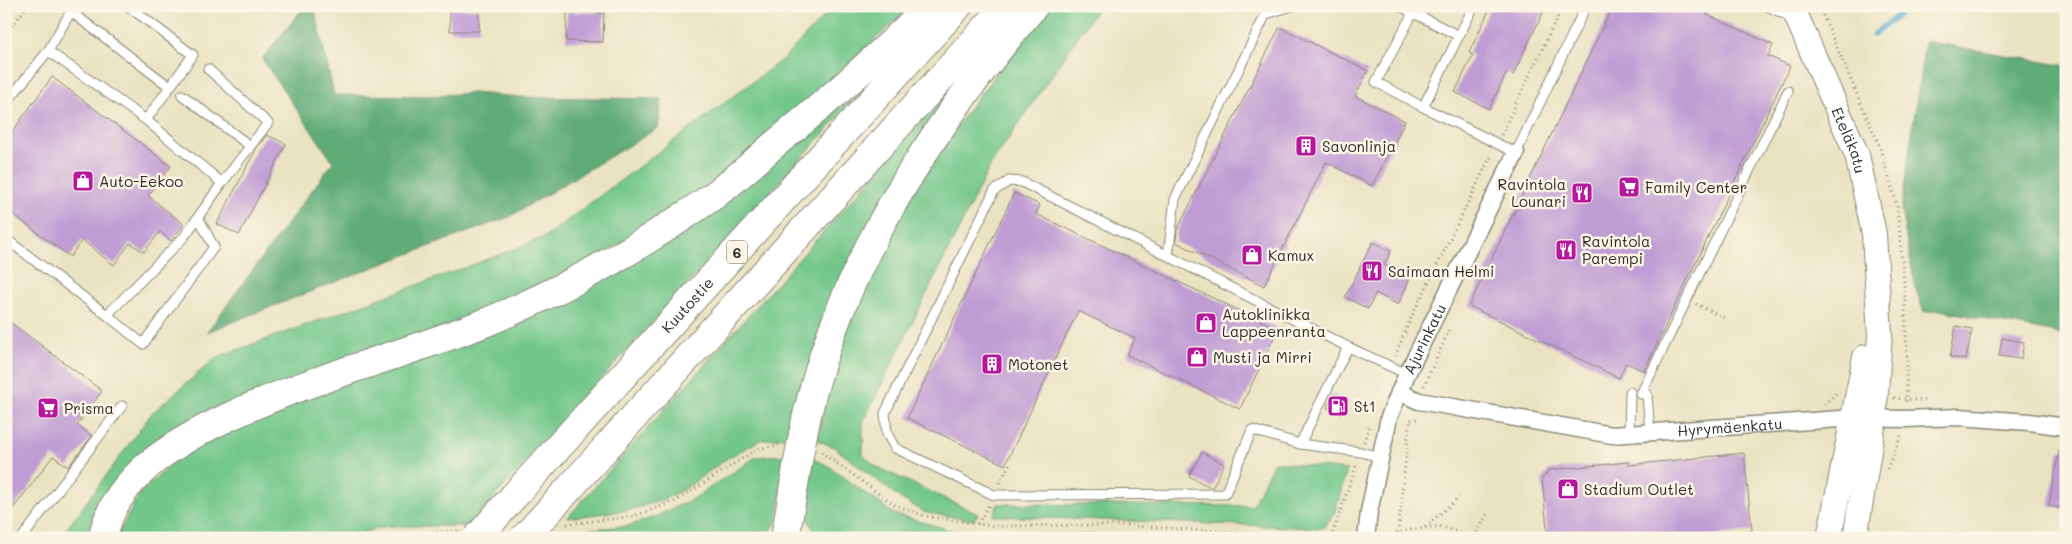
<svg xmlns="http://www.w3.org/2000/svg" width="2072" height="544" viewBox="0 0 2072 544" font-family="Mali,sans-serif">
<rect width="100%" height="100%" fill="#fcf5e5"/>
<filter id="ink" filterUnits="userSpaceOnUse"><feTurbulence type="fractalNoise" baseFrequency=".02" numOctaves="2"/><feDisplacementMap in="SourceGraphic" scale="10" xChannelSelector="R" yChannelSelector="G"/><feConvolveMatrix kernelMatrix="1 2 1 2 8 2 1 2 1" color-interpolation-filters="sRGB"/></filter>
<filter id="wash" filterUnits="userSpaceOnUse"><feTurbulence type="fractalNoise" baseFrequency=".0096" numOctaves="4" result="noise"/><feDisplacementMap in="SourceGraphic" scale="20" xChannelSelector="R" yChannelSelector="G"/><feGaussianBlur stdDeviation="1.12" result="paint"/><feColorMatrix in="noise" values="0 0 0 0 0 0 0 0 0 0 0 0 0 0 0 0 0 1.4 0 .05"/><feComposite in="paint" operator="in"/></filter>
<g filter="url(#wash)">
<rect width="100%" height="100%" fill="#eae3c2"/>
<path fill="#73c78b" stroke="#4f795b" d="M834,6H912L764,141L687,200L613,248L542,283L131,466C113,487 90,508 87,538H60L152,413L217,357L467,267L545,237L783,59Z
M1049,6H1099L990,166L863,422V454L875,466L978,514L974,520L926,513L900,498L834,447L817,440L827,395L844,336L874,260L907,203L968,110Z
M892,58L468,526H387L343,538H116L139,495L180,455L239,426L693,226L771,166Z
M964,75L928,129L794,436L760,440L726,459L686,488L661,501L628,510L567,518Z
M787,455L777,522L766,538H550L556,532L628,526L657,516L696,497L756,457Z
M813,458L830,467L894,514L957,532L1214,538H824C796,524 808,482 813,458Z
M1274,462L1347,470L1334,514L1323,528L993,516L998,504L1252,506Z"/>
<path fill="#5eac77" stroke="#446c51" d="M305,6H314L334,95L427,96L474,93L518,97L662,99L658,128L509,217L379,265L207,332L333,162L262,59Z
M1925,41L2066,66V335L1940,310L1924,312L1916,290L1901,210Z"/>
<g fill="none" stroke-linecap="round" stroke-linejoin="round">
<path stroke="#51a7cd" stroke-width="5" d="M1873,35L1910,6"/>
</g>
<g id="blocks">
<path fill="#bf9cd4" d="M1491,6H1546L1513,75L1507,72L1489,109L1455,92L1473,55L1469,53Z
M1613,6H1709L1706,14L1773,45L1768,56L1790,66L1644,371L1626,363L1619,378L1469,306Z
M450,9H479V31H450Z
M567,12L604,13L603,42L566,41Z
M1280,27L1368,71L1355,96L1405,121L1372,186L1326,162L1264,286L1176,242L1177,230Z
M52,77L171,166L148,196L184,224L171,241L160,232L144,252L130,243L114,265L82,240L70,257L6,209V140Z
M267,135L286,144L239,235L217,224L257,147Z
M1014,193L1040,205L1036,214L1278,329L1240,409L1127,355L1135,338L1078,311L1005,465L907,418Z
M1373,242L1391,251L1384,265L1410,278L1398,305L1376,293L1368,309L1345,297Z
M6,319L102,391L77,425L92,436L68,467L53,456L6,518Z
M1956,326L1972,329L1966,360L1950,357Z
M2002,338L2024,342L2021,359L1999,356Z
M1333,394L1347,400L1340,414L1327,408Z
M2059,450L2066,451V509L2049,506Z
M1202,452L1224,464L1212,488L1189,476Z
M1744,453L1752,531L1691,538H1636V534L1599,538H1548L1542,479L1549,470L1629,462V465Z"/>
</g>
</g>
<g filter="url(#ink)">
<use href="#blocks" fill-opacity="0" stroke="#8a8776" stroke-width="1"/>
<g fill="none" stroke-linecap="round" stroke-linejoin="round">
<g stroke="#8a8776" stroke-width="11">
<path id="service" d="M128,6L193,55L146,120
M1400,6L1459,36
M1474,6L1423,107L1516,153L1586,6
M1767,6L1793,18
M70,11L170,87
M1413,13L1376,82L1423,107
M48,51L74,6
M208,69L268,123L222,183
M182,95L250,146
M6,103L48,51L146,120L222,183L184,237L107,315L6,239
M1168,256L1175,199L1266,14L1292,6
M107,315L143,344L214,247L198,217
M1348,347L1300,444L1361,452L1380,457
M1641,394L1788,91
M1647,394L1650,433
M1629,434L1630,392
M1300,444L1252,430L1225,494L994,495L895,448L887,434L885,413L994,191L1009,181L1022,182L1348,347L1407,374
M22,538L122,406"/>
</g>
<g stroke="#8a8776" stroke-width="19">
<g id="minor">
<path id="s1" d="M1399,392L1419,401L1612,435L1854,418L1905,419L1959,417L2029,422L2066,427"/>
<path id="s2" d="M1366,538L1369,512L1389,417L1407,374L1516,153"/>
</g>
</g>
<g stroke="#8a8776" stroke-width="26">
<g id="secondary">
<path id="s3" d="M1792,6L1857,155L1874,234L1880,335L1874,420L1855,538"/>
<path d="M1829,538L1865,357"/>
</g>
</g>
<g stroke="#8a8776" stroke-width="30">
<g id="trunk">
<path d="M566,492L1006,6"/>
<path id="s4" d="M514,496L958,6"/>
<path d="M103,538C113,478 174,443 224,419C307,379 398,357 484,323C563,291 639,248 709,199C732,183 753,163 775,144C828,101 881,55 929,6"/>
<path d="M785,538C793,496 798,453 808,411C844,258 934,125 1034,6"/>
</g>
</g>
<path stroke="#8a8776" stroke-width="3" stroke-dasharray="1 4" stroke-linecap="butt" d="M1819,6L1879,145L1897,205L1904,282L1907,355L1906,405
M6,34L27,6
M1501,135L1563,6
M1696,304L1725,318
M1395,356L1410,320L1492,154
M1424,386L1450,328
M1894,398L1928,401
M1824,404L1838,392
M1411,420L1420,418
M1364,442L1369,427
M821,452L895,505L925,516L992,526L1119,525L1324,538
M1887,469L1902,433
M1000,483L1010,463
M567,524L634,516L676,501L757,449L779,445
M978,524L989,505
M1425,527L1459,497
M1398,533L1409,427L1411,420
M1381,536L1416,529L1439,526L1476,538
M1474,537L1487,514
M367,538L374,536L458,531
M1331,538L1357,463"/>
<use href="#service" stroke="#fff" stroke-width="9"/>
<use href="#minor" stroke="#fff" stroke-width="16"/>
<use href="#secondary" stroke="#fff" stroke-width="24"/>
<use href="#trunk" stroke="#fff" stroke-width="28"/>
<g stroke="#8a8776" stroke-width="30" stroke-linecap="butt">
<path id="trunk-bridge" d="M477,538L514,496
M524,538L566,492"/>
</g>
<use href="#trunk-bridge" stroke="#fff" stroke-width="28"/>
</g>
</g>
<defs>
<g id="building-square" transform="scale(1.125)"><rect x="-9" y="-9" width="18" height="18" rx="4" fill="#b5179e" stroke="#fcf5e5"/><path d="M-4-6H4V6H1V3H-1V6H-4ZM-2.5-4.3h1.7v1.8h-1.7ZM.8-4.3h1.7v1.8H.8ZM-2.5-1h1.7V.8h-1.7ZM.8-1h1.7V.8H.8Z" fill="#fff"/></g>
<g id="shop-square" transform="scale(1.125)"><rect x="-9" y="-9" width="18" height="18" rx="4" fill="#b5179e" stroke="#fcf5e5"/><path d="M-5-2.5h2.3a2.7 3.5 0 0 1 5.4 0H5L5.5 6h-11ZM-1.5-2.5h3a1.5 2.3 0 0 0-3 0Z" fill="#fff"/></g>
<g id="supermarket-square" transform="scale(1.125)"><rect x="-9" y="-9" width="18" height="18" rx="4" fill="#b5179e" stroke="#fcf5e5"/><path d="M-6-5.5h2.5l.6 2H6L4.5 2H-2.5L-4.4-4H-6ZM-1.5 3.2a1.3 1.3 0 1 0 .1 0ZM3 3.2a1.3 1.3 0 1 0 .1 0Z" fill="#fff"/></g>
<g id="restaurant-square" transform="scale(1.125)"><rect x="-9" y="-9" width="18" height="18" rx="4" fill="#b5179e" stroke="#fcf5e5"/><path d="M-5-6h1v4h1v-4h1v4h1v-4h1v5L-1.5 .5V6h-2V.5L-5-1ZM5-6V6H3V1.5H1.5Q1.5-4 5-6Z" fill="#fff"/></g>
<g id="fuel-square" transform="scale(1.125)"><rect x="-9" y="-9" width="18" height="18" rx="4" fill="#b5179e" stroke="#fcf5e5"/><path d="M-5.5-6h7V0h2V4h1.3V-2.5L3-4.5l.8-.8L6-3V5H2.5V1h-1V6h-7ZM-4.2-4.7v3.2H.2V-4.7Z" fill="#fff"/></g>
</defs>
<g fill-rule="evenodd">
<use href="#building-square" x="1306" y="146"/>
<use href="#shop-square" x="83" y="181"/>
<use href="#supermarket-square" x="1629" y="187"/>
<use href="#restaurant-square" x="1582" y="193"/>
<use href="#restaurant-square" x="1566" y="250"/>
<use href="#shop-square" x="1252" y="255"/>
<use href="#restaurant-square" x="1372" y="271"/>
<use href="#shop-square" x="1206" y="323"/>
<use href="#shop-square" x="1197" y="357"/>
<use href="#building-square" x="992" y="364"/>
<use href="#fuel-square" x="1338" y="406"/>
<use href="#supermarket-square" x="48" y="408"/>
<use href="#shop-square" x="1568" y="489"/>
</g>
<g text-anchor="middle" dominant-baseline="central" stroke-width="5" stroke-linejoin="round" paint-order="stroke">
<rect fill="#fcf5e5" stroke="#6a6863" stroke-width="1" x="727" y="240.5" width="20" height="23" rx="4"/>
<g font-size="14" font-weight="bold" fill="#2b2b2b">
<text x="737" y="252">6</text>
</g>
<g font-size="15" fill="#2b2b2b" stroke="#fcf5e5">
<text stroke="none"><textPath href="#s3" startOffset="146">Eteläkatu</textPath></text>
<text stroke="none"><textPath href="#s4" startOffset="258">Kuutostie</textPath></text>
<text stroke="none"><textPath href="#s2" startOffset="209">Ajurinkatu</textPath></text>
<text stroke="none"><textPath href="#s1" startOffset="336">Hyrymäenkatu</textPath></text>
</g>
<g font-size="15" fill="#2b2b2b" stroke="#fcf5e5" text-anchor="start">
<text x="1322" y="146">Savonlinja</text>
<text x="99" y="181">Auto-Eekoo</text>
<text x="1566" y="184" text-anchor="end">Ravintola<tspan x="1566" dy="17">Lounari</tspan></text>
<text x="1645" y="187">Family Center</text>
<text x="1582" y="241">Ravintola<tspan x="1582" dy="17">Parempi</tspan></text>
<text x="1268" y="255">Kamux</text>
<text x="1388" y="271">Saimaan Helmi</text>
<text x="1222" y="314">Autoklinikka<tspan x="1222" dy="17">Lappeenranta</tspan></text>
<text x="1213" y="357">Musti ja Mirri</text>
<text x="1008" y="364">Motonet</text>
<text x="1354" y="406">St1</text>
<text x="64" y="408">Prisma</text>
<text x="1584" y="489">Stadium Outlet</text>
</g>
</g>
<rect width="2072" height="544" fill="none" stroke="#fcf5e5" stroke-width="25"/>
</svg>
